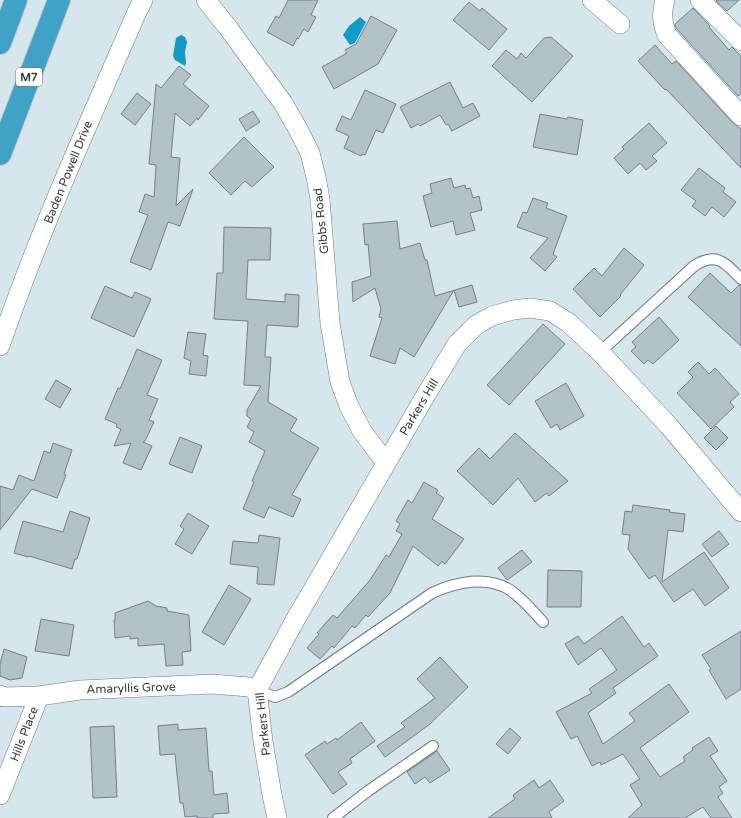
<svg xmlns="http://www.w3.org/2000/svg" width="741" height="818" viewBox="0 0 741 818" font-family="'Varela Round',sans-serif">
<rect width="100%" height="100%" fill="#d6e6ed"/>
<path fill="#109cc6" d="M360,17L366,22L355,43L350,45L343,35L349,26Z
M181,35L185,37L187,42L185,52L186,63L185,66L175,60L173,56L176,38Z"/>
<path fill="#b2c2c9" stroke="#738188" d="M288,0H318L311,15L316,17L308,32L304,29L298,39L297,38L293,46L267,32L276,16L279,18Z
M717,0H739L727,11L716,1Z
M469,2L480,11L482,8L507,29L489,50L453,20Z
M693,8L710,26L709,27L729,50L732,47L741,56V94L738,96L676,28L675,24Z
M371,16L397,30L378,64L334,89L322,67L347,53L345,50L356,44Z
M551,37L573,56L532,102L492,66L506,50L517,59L521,53L526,58L544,38Z
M655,45L672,64L676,61L733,123L741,129V168L666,89L665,90L638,61Z
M179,66L191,75L183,84L209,106L198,120L197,118L190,126L175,113L171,157L180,158L176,206L193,189L180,226L168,222L151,270L130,262L148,215L139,212L145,194L154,197L156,165L149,164L156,84L161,88Z
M450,82L463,108L473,103L480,116L452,131L448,124L446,125L440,115L420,126L418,124L411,128L400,107Z
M365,90L396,104L383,133L376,130L365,155L362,154L361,156L344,148L349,136L336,130L342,116L351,120Z
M137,93L151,104L135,125L121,114Z
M253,111L260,122L246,131L239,119Z
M540,114L567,119L568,117L583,120L577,155L533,147Z
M649,123L667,143L652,156L657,161L646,170L640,163L628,174L614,158L624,149L622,147Z
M244,137L274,167L252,187L245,181L231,195L209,173Z
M699,168L725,188L723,192L736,202L724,217L712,207L705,216L692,206L696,201L681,190Z
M451,178L454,188L465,185L466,189L470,188L473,198L479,196L482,210L470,213L475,230L456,235L453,221L431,227L423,196L432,193L430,184Z
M533,198L548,203L546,208L567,216L553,254L557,257L545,271L530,258L548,238L517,227L523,212L527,213Z
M397,221L400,249L420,243L425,260H427L435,296L472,285L477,302L459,307L454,290L414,357L400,348L395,364L370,356L382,318L379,317L381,309L375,288L353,302L352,282L371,276L368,244L365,245L363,224Z
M224,227L271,228L270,260H248L246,299L285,302V294L299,295L298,327L267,325L265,357H271L268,402L297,419L290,431L319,448L292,495L301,499L293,517L269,507L264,518L243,509L254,482L252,481L265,451L249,442L254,432L247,427L251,419L247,416V410L261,386L244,385L248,321L214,319L217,273H223Z
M624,248L644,265L620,295L621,296L600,317L573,289L594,268L602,276Z
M710,273L731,293L739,285H741V346L688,297Z
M105,286L132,298L135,292L151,299L134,337L91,318Z
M659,317L679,340L653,364L648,360L644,364L631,351L636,347L632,342Z
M543,324L565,344L509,405L487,385Z
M188,332L206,334L203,355L208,356L206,376L189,374L191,361L184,358Z
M137,349L162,360L147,395L158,399L149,420L154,422L145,441L143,442L152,446L141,470L123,463L131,443L114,446L121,429L116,427L117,424L105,419L118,388L120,389Z
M698,362L709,374L715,368L739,394L730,402L734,407L711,429L677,393L693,377L688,372Z
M56,380L71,389L60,408L45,399Z
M566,383L584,416L560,430L557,424L551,428L535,401Z
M716,426L728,438L716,450L704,438Z
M515,433L568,481L549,496L547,493L535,502L518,478L493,505L457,471L479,448L490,459Z
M180,437L202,446L192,473L169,464Z
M53,443L72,450L64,474L66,475L57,498L32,489L0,530V486L13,490L19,475L34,481L44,451L50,453Z
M424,482L438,490L436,493L444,498L432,519L464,539L445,564L442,561L438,566L413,546L390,593L368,617L366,615L355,628L352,626L334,648L332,646L320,659L307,648L319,634L317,633L333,615L337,618L370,580L386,555L389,557L402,534L396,531L400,524L396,521L408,500L412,503Z
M633,505L670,510L669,512L685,514L683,532L668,530L662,582L704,552L729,588L705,606L693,589L674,602L655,575L649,579L628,549L630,535L622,534L625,511L632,512Z
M70,511L90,518L77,559H75L72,569L29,556L28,557L14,553L23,521L63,532Z
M188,513L209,526L192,554L175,544L184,529L180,526Z
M719,531L729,544L712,557L702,544Z
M259,535L280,538L274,585L257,584L258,567L230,564L233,541L258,543Z
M522,550L532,562L507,580L498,568Z
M548,570L582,571L581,607H547Z
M229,585L251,599L224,645L202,632Z
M148,601L156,606L167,608V611L189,615L191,651L182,652L183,665L166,666L164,644L138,646V638L130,639V636L115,638L114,620H115V613Z
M622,616L644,647L649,643L658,656L613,688L616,693L588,713L603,744L635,721L629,713L669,684L689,712L640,748L660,777L685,761L683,757L693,750L692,748L709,737L718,751L710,756L727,781L719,787L723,793L718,797L732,818H711L703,807L685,818H628L642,805L630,785L640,779L623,754L601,765L600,762L592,766L577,736L571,739L556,712L592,693L589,689L617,670L601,648L578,665L565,644L578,636L584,644Z
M41,619L74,625L69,656L35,651Z
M741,631V689L726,699L709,670L711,669L702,655Z
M4,649L27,657L22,678L10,680L0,676V664Z
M440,657L468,687L430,724L385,757L377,746L405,727L401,723L435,698L417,679Z
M361,722L375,741L350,759L352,763L338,772L347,784L333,794L305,755L325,741L327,744L336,738L337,740Z
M178,724V730L206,728L209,771H212L214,795L227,793L229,813L213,814V818H197V816L185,817L183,803H180L175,754L160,755L158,726Z
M114,726L117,797L93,798L90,727Z
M510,728L521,738L508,754L496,744Z
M437,751L450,770L430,783L425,777L415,784L407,772Z
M534,780L539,788L550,780L564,801L549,812L552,818H488L515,799L513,795Z"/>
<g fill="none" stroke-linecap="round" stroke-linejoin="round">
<g stroke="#6c7a81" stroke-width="12">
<path id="lane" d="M600,352L694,266C717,251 725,263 741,279
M257,690L275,697L288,692L432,593C456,582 487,575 510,590C522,598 533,611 543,622
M333,818L368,791L433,746"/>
</g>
<g stroke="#6c7a81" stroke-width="20">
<path id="street" d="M206,0L229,29L283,103L298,129L310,153L316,177L320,199L330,323L340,382L349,406L362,431L386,463
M592,0L620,24
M665,0C661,13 662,24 667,35L741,116
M700,0L741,41
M0,346C39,232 89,122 137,12L143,0
M0,695L4,697L39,696L80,690L212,684L249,687L257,690
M0,795L39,696
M277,818L272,795L263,741L257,690L294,622L427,393L457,344L476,325L492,316L513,310L530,308L550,311L569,323L600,352L669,426L741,512"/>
</g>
<g stroke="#c3c5c6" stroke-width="24">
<path id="highway" d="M0,43L16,0
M0,154L59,0"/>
</g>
<use href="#lane" stroke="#fff" stroke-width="10"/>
<use href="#street" stroke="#fff" stroke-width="19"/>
<use href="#highway" stroke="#40a2c7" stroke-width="22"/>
</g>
<g text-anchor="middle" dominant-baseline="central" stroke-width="3.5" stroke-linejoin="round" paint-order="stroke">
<rect fill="#fff" stroke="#727779" stroke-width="1" x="16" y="68" width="26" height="18" rx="3"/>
<g font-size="11" font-weight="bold" fill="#363d40">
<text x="29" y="77">M7</text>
</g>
<g font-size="12" fill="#363d40" stroke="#fff">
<text transform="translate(68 172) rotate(-68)">Baden Powell Drive</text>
<text transform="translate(321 221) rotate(-96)">Gibbs Road</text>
<text transform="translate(419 407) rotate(-59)">Parkers Hill</text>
<text transform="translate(131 688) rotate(-2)">Amaryllis Grove</text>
<text transform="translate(263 724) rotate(-96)">Parkers Hill</text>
<text transform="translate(24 734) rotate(-69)">Hills Place</text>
</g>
</g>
</svg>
